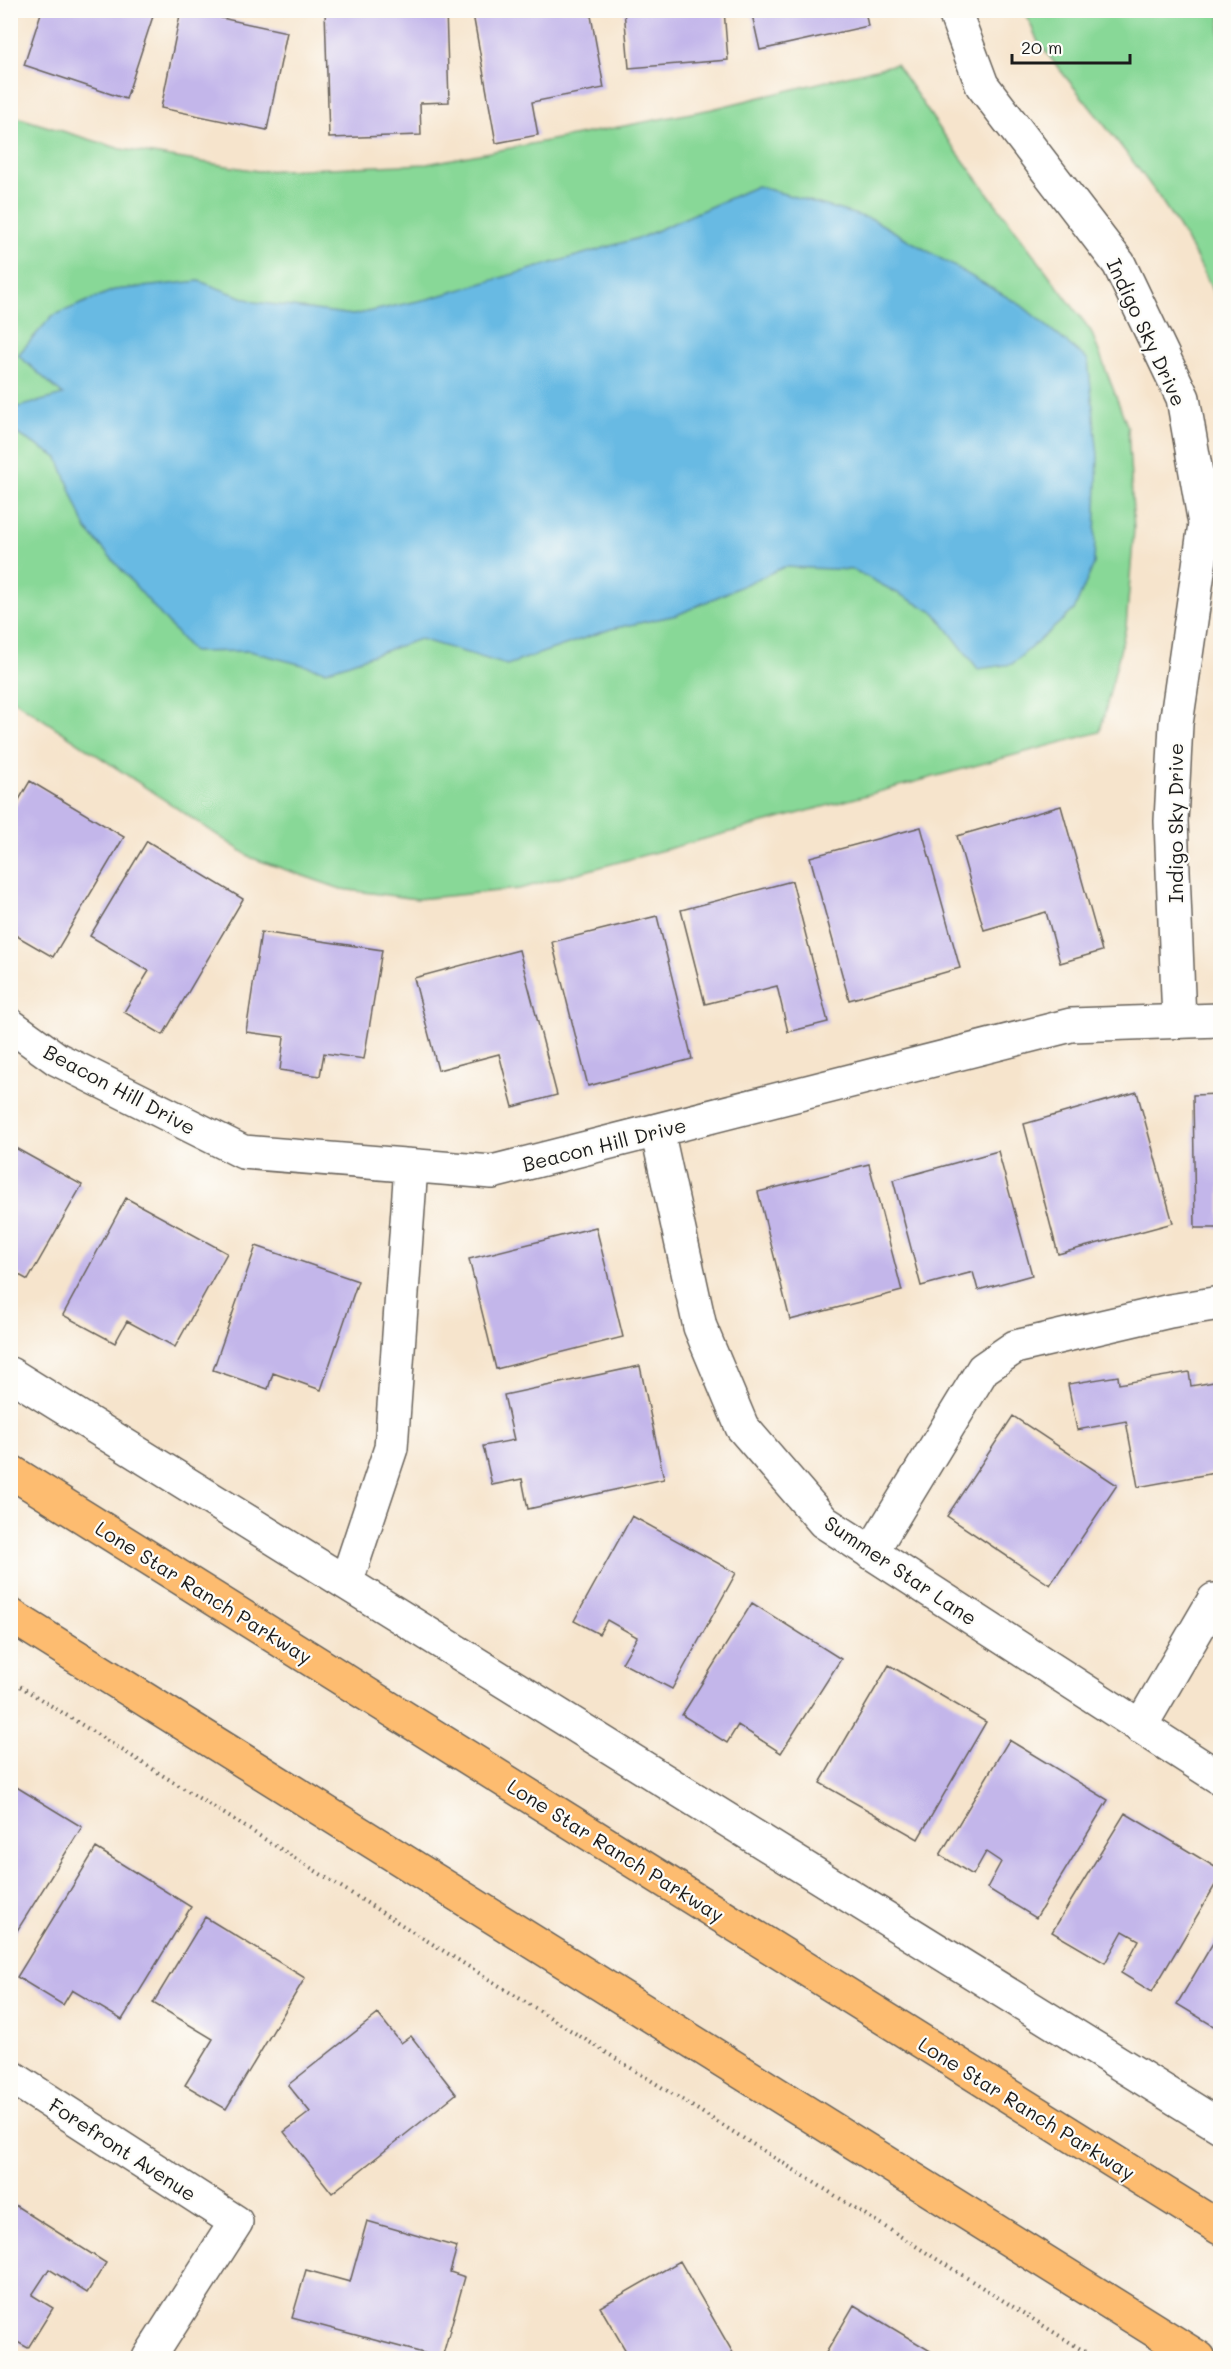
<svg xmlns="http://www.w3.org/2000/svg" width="1231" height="2369" viewBox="0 0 1231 2369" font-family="Mali,sans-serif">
<rect width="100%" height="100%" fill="#fdfcf7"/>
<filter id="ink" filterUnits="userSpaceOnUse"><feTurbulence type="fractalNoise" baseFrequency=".0167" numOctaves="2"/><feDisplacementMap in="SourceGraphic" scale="12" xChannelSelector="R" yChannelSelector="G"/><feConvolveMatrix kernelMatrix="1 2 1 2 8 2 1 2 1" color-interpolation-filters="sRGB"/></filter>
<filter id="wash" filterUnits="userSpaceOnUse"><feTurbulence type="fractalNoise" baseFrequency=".008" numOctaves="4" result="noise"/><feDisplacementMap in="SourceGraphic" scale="24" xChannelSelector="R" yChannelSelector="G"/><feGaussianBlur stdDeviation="1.35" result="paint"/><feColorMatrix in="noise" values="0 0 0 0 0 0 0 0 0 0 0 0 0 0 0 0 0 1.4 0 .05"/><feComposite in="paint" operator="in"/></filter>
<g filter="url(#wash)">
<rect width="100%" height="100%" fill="#f6e4cc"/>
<path fill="#88d897" stroke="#527a5a" stroke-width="1.5" d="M1025,11H1220V309C1182,209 1103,126 1038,42Z
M896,64L942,132L1091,331L1128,428L1134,529L1126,627L1100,732L519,889L417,899L341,889L252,858L11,698L10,115L121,149L258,171L427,164L712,109Z"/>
<path fill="#67bae3" stroke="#426b80" stroke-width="1.5" d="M757,186L874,220L1021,305L1088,360L1098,456L1094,564L1074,610L1012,664L978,669L935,613L854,570L784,567L677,615L611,629L507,665L420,639L326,671L249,651L193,652L86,529L58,458L11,430V402L19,407L63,395L18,355L52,316L114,290L199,281L255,302L353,315L428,299L642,237Z"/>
<g id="blocks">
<path fill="#c3b6ea" d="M42,10H155L126,99L24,65Z
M181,10H223L221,18L287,32L267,130L161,108Z
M325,10H446L449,102L420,103L421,135L329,138Z
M492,10H590L604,88L532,102L538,135L496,143L473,14Z
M624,10H724L728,60L629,68Z
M751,10H865L868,26L760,50Z
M30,781L124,837L53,957L10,932V815Z
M1061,806L1102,951L1060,963L1046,912L984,930L957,836Z
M921,827L960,968L849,1000L810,857Z
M147,841L243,899L163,1035L124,1012L149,971L90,936Z
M792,881L828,1022L788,1032L777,986L705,1004L681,910Z
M657,916L692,1059L588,1086L552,942Z
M261,932L382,950L364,1059L324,1053L320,1076L280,1070L284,1037L246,1032Z
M519,950L557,1095L513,1107L499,1054L438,1070L414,978Z
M1137,1092L1173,1223L1058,1254L1024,1124Z
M1220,1094V1228H1195L1193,1095Z
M10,1145L82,1185L28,1280L10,1270Z
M998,1151L1032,1275L978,1290L973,1272L921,1286L893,1180Z
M869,1164L902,1291L790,1320L758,1192Z
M126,1198L227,1253L175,1347L127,1321L115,1343L63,1315Z
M596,1227L623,1337L496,1369L469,1259Z
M256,1246L358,1281L321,1390L273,1373L268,1389L213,1370Z
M640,1366L664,1479L528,1509L522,1479L492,1485L483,1446L514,1440L504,1395Z
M1189,1372L1191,1386L1220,1381V1472L1138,1487L1126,1421L1077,1430L1068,1384L1118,1376L1119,1384Z
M1013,1416L1117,1485L1050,1585L947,1516Z
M632,1516L736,1573L672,1689L622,1663L637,1637L607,1620L599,1634L574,1621Z
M752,1603L841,1659L781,1753L738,1725L727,1743L682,1715Z
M889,1665L986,1722L918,1839L820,1783Z
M1009,1740L1108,1800L1036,1918L987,1888L1001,1862L986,1852L973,1875L940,1855Z
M10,1783L82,1827L10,1942Z
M1125,1813L1220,1870V1877L1152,1992L1121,1973L1139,1940L1123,1931L1105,1963L1052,1932Z
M96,1848L191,1907L122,2020L72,1990L63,2005L17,1977Z
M205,1917L305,1978L226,2109L185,2085L213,2039L153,2003Z
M1220,1931V2030L1177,2004Z
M378,2014L401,2043L411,2036L456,2094L332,2193L284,2132L310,2112L288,2085Z
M10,2202L106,2263L87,2293L49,2269L32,2295L53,2308L28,2348L10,2338Z
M367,2221L457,2247L450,2272L465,2277L442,2358L292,2318L306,2270L350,2282Z
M680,2261L736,2358H630L600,2307Z
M854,2305L937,2355L935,2358H823Z"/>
</g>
</g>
<g filter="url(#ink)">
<use href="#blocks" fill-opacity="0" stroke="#68625a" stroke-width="1.5"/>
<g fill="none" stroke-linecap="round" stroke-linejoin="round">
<g stroke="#68625a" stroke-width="36">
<path id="minor" d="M954,10L982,85L1119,264L1183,398L1205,524L1176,724L1171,821L1179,1021
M10,1025L57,1059L243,1152L492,1172L1071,1025L1220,1020
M657,1130L700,1327L742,1427L824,1522L1220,1778
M10,1374L1220,2126
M871,1553L983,1369L1015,1347L1170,1311L1220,1303
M346,1583L391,1448L411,1166
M1140,1727L1214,1600
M10,2076L236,2222L149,2358"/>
</g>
<g stroke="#68625a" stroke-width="36">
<path id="major" d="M10,1471L1220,2228
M10,1615L1199,2358"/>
</g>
<path stroke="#68625a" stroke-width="4" stroke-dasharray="1.5 4.5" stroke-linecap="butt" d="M10,1680L1095,2358"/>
<use href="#minor" stroke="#fff" stroke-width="33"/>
<use href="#major" stroke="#fdbc6f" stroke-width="33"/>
</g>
</g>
<g text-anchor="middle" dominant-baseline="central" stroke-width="4.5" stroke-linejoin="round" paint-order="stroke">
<g font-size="20" fill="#1c1c1c" stroke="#fdfcf7">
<text transform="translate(1147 332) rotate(65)">Indigo Sky Drive</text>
<text transform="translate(1175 823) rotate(-90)">Indigo Sky Drive</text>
<text transform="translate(120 1089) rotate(28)">Beacon Hill Drive</text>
<text transform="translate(604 1144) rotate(-14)">Beacon Hill Drive</text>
<text transform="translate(901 1570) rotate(34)">Summer Star Lane</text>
<text transform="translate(204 1592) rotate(32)">Lone Star Ranch Parkway</text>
<text transform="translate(616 1850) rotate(32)">Lone Star Ranch Parkway</text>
<text transform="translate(1027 2108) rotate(32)">Lone Star Ranch Parkway</text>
<text transform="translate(123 2149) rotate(33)">Forefront Avenue</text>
</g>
</g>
<rect width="1231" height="2369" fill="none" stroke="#fdfcf7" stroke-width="36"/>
<path d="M1012 54v9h118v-9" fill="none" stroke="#1c1c1c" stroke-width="3"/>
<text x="1021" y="54" font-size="18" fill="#1c1c1c" stroke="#fdfcf7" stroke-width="4.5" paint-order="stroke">20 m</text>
</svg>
